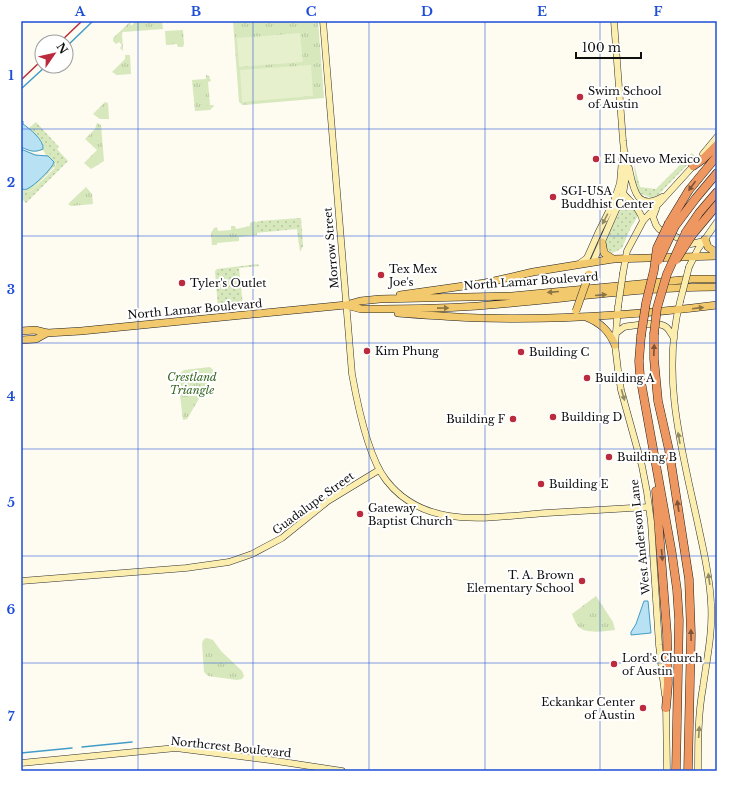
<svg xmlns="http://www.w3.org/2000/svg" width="738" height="792" viewBox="0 0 738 792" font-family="'Libre Baskerville',serif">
<defs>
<pattern id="grass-dots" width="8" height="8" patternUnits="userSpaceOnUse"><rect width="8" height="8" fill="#d6e8bc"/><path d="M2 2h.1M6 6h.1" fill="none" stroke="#b6c6a0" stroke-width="1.8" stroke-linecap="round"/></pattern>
<pattern id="wetland-marsh" width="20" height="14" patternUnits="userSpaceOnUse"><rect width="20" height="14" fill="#d6e8bc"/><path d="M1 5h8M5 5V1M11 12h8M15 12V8" fill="none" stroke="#b6c6a0"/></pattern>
<pattern id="park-tufts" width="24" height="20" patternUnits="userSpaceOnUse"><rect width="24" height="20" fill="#d6e8bc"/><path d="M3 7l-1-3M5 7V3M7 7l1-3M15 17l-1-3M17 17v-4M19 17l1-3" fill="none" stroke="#b6c6a0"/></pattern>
</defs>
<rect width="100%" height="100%" fill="#fefbf1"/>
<path fill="url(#grass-dots)" d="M36,122L59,147L57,149L68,161L26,203L21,198V190L26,192L31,191L54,169L56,164L42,142L29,128Z
M692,153L695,156L697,154L696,156L658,195L651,198L639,193L636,187L634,163L640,187L656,189Z
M625,200L636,209L638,216L631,227L622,248L617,251L612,253L608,250L604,244Z
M301,218L303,246L300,252L297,229L255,233L254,223L259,221Z
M258,264L259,266L239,268L243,306L218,308L215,271L217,269Z"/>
<path fill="url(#wetland-marsh)" d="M42,142L55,161V166L33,189C30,192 25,193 21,190V149L41,156L46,155L43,150C34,153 30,151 21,147V145Z"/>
<path fill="url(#park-tufts)" d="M136,21H162L163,29L123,32L122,33L123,51L120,48L122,45L119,42L116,44L113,41V38L130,22L131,26Z
M233,21H318L324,98L243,105L239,102Z
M183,30L184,44L183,47H178L177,44L166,45L165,31Z
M125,55H130L131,74L117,75L112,72L125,59Z
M206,75L209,76L211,81L208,82L210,105H213L214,106L210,110L195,111L192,80L206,79Z
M105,102L108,103L109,119H100L93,114Z
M97,123L101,125L104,161L91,169L84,163L97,150L85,139L95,129Z
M86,187L92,194L93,204L71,206L68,204Z
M255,221L257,225V235L239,237V241L217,243V245H212L211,233L214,228L217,227L218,231L231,230V226H235L236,229L250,226V223Z
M210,367L214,371L213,375L187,419L183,420L178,379L179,374L184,370Z
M596,596L613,622L615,630C606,631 588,634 580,628C576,625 574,619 572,614Z
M207,638L213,640L221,651L242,671L244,676L242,679L237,680L208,676L204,672L202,643L204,639Z"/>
<path fill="#e6f0cd" d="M300,33L303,62L239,67L237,38Z
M311,65L313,96L242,102L240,70Z"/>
<path fill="#b8e2f4" stroke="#429cc8" d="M23,121V124C30,129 44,140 43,149C34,153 30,151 21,147V122Z
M21,149L35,155L48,156L54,162C52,169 34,186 27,189C25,190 24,189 21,189Z
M644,601H648L651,633L631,635V632L636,624Z"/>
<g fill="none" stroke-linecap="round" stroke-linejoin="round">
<path stroke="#429cc8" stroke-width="1.5" d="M66,47L93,21
M21,89L46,66
M21,146L22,151L21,152
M82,747L132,742
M21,753L72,748"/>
<g stroke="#313131" stroke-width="7">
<path id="secondary" d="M323,21L352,374C357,402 368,457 386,480C425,531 490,517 546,513C580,511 615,509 649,507
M703,154L717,137
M629,168C633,187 636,212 662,197
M622,192C630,202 640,208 643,221
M656,209L653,217L656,225L659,229L691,244L704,241
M593,262L623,194L627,170V159L624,150L623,141L614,21
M579,264L587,258L599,231L614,201L620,183L622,159L624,151
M689,267L698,249L717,222
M623,273L627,251L643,221L696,163
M680,302C660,380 684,457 700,534C705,557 710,579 711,603C713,631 707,658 703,687C698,714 698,743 698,771
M618,307L615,345L618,370L621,390L642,466L647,492L651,522L659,645L665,695
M615,334L624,327L629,326C638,325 659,321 666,327C669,329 671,334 674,338
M21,581L186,568L229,562L252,554L282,538L328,501L379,470
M666,704L667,771
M21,763L176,748L270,760L342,771"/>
</g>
<g stroke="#202020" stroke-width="8">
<path id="primary" d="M705,239L708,247L717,253
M602,242L604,253L613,259
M400,295L485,283L533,272L613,259L717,256
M346,305L361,309C404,309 447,309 489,305C565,299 641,287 717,287
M398,313C426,315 453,317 480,318C559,320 639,315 717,305
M586,317C601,323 609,331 615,345
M21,331L35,330L47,333L81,331L346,305L360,301L380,299L512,296L692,279H717
M21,340L36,339L47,333"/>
</g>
<g stroke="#202020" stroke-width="9">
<path id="highway" d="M693,166L703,159L717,145
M669,223L689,190L717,156
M675,226L696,198L717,173
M686,232L699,213L717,192
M692,235L717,205
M654,334V359L658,401L669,450L689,579L691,634L688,771
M641,336L639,361L640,376L672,554L677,590L679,620L676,771
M656,491L667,634L668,684L666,708"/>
</g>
<use href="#secondary" stroke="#fbeeaf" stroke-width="6"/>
<use href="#primary" stroke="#f3c96d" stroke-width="7"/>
<use href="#highway" stroke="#ee9760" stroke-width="8"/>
<path stroke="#ba2c3d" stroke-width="1.5" d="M60,42L82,21
M21,80L42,60"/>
<g stroke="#313131" stroke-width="7" stroke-linecap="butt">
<path id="secondary-bridge" d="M680,302L689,267
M618,307L623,273"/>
</g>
<g stroke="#202020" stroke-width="8" stroke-linecap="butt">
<path id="primary-bridge" d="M576,311L589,274"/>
</g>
<g stroke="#202020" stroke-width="9" stroke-linecap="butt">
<path id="highway-bridge" d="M659,260L675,226
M676,260L692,235
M654,334L657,308L667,274L686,232
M641,336L646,303L654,270L657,248L669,223"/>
</g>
<use href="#secondary-bridge" stroke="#fbeeaf" stroke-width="6"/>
<use href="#primary-bridge" stroke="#f3c96d" stroke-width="7"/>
<use href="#highway-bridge" stroke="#ee9760" stroke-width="8"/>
</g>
<defs><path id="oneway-solid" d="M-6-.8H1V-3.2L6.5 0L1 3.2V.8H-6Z"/></defs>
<g fill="#7e5338">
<use href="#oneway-solid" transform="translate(692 186) rotate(126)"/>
<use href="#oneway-solid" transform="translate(654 350) rotate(-88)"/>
<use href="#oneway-solid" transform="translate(678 506) rotate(-99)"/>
<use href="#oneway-solid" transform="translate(662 555) rotate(85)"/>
<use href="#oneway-solid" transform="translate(691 635) rotate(-91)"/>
</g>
<g fill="#918a67">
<use href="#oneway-solid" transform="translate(605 219) rotate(118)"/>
<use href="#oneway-solid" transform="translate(623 395) rotate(74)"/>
<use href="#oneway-solid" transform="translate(679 438) rotate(-100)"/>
<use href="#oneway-solid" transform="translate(709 579) rotate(-98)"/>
<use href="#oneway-solid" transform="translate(699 732) rotate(-86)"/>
</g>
<g fill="#8c7543">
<use href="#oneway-solid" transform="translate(553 292) rotate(175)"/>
<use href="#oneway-solid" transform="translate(601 295) rotate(-5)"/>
<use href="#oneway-solid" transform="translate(443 308) rotate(-1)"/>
<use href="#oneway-solid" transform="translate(698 308) rotate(-7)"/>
</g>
<path fill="none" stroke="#1d4ed8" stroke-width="1" stroke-opacity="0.55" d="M138,21V771M253,21V771M369,21V771M485,21V771M600,21V771M21,129H717M21,236H717M21,343H717M21,449H717M21,556H717M21,663H717"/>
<g fill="#ba2c3d" stroke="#fff" stroke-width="1.5">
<circle cx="580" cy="97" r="4"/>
<circle cx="596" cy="159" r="4"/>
<circle cx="553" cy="197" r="4"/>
<circle cx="381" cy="275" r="4"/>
<circle cx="182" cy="283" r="4"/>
<circle cx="367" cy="351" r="4"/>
<circle cx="521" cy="352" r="4"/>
<circle cx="587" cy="378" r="4"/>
<circle cx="553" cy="417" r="4"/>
<circle cx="513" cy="419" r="4"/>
<circle cx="609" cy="457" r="4"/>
<circle cx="541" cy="484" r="4"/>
<circle cx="360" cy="514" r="4"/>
<circle cx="582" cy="581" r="4"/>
<circle cx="614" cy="664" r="4"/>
<circle cx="643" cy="708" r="4"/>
</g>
<g text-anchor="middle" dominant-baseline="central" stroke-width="4" stroke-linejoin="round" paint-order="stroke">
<g font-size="11" fill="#0f0f0f" stroke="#fff" text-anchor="start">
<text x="588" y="91">Swim School<tspan x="588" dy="13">of Austin</tspan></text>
<text x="604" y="159">El Nuevo Mexico</text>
<text x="561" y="191">SGI-USA<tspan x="561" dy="13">Buddhist Center</tspan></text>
<text x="389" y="269">Tex Mex<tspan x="389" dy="13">Joe's</tspan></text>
<text x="190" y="283">Tyler's Outlet</text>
<text x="375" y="351">Kim Phung</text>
<text x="529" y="352">Building C</text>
<text x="595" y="378">Building A</text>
<text x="561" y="417">Building D</text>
<text x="505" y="419" text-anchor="end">Building F</text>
<text x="617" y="457">Building B</text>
<text x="549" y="484">Building E</text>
<text x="368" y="508">Gateway<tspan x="368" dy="13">Baptist Church</tspan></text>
<text x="574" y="575" text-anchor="end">T. A. Brown<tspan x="574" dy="13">Elementary School</tspan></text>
<text x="622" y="658">Lord's Church<tspan x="622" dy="13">of Austin</tspan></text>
<text x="635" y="702" text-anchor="end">Eckankar Center<tspan x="635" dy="13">of Austin</tspan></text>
</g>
<g font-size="11" fill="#0f0f0f" stroke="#fff">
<text transform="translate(331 248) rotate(-95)">Morrow Street</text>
<text transform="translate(531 281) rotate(-4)">North Lamar Boulevard</text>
<text transform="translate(195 309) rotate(-5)">North Lamar Boulevard</text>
<text transform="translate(313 503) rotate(-36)">Guadalupe Street</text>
<text transform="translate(640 537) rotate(-96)">West Anderson Lane</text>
<text transform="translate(231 747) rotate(6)">Northcrest Boulevard</text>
</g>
<g font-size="11" font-style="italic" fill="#346521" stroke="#fff">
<text x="192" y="377">Crestland<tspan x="192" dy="13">Triangle</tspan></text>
</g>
</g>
<rect width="738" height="792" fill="none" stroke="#ffffff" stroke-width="44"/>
<g transform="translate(54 54) rotate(56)"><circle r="19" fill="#ffffff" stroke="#9f9f9f"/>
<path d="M0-3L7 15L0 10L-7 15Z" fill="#ba2c3d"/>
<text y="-6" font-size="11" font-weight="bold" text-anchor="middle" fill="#0f0f0f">N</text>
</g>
<path d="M576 52v6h65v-6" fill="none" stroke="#0f0f0f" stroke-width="2"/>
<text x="582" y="52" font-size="12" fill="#0f0f0f" stroke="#ffffff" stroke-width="3" paint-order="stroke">100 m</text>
<rect x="22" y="22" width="694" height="748" fill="none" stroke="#1d4ed8" stroke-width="1.5"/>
<g font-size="13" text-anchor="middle" font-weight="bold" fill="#1d4ed8">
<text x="80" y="16">A</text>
<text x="196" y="16">B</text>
<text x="311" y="16">C</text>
<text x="427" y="16">D</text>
<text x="542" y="16">E</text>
<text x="658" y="16">F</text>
<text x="11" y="80">1</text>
<text x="11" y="187">2</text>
<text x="11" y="294">3</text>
<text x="11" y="401">4</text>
<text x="11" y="507">5</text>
<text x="11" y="614">6</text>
<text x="11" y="721">7</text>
</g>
</svg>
